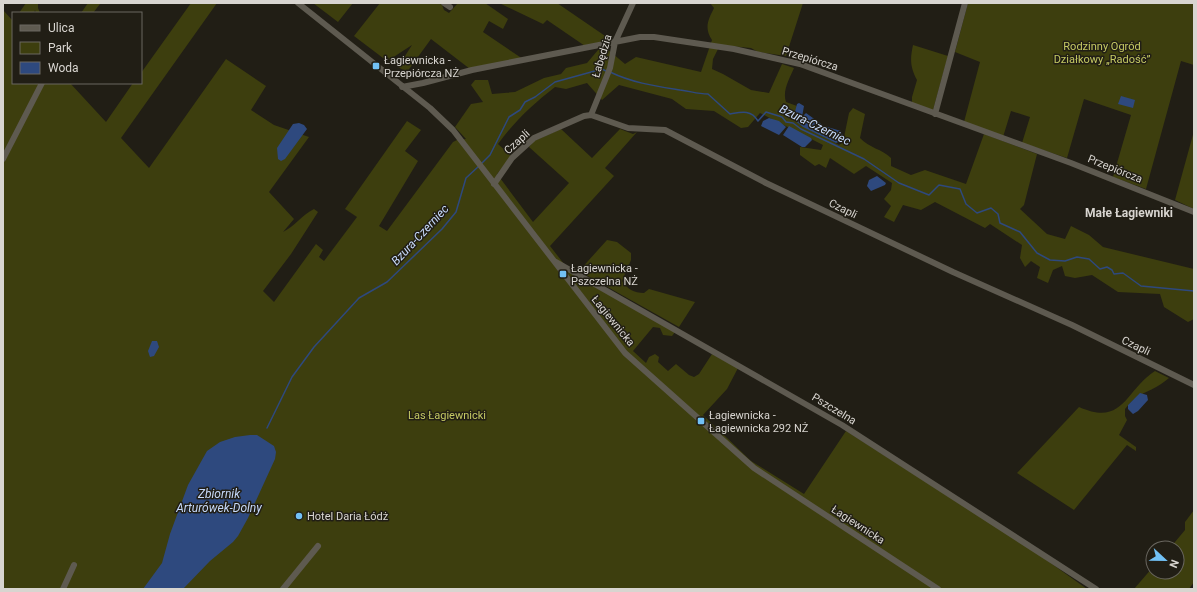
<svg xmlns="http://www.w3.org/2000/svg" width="1197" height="592" viewBox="0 0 1197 592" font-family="Roboto,sans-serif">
<rect width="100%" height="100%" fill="#211e15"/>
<path fill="#3d3e0e" d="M26,3H38V8L40,13H36L35,10L34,13H19Z
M88,3L100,4L93,13H81Z
M191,3H217L121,138L149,168L226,59L266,86L251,110L274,125L309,137L269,192L294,219L283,232C295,226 302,215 314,209L318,212L291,254L263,291L274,302L316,244L323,250L319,257L324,261L357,217L345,209L407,121L421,130L405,151L418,161L379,226L387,231L453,142L457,140L466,139L455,127L471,104L483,102L471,85L475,80H488L492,94L515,92L544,78L561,74L566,68L587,63L598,50L606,48L625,64L636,57L701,72L712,40C704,28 708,20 714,8L710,3H803L786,56L758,52L751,48L720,45L713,59L712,69L723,74L751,90L769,93L782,64L794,68C790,78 782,90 786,102L797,106L793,119L839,145L843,142L849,113L853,108L865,114L860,138C869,148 882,149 891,158V166L911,175L925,170L966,184L984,134L1037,154L1024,205L1020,209L1047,234L1065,239L1071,226L1089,235L1103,247L1194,269V319L1188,322L1164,307L1160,294L1118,292L1092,275L1075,278L1065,276L1062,266L1053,270L1048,283L1037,278L1040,267L1031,261L1025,267L1020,258L1022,245L990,224L985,228L935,202L921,210L903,205L894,222L884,217L891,206L884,199L891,190L892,183L866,166L854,174L830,158L826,168L819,164L815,166L800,155V147L821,150L823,145L760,113L748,127L741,128L714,111L686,109L672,99L619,85L602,100L587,83L566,89L555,87C533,104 514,122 498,144L511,156L497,174L533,222L569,183L529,147L534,141L561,129L592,158L620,129L633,134L637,132L605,168L614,176L550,246L571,273L675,332L672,336L663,335L660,328L653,327L633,351L646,363L649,357L655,354L659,357L658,362L668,371L676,364L689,375L694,377L699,374L712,354L738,368L727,389L703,415L751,461L804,494L846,431L1031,549L1087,589H3V10L13,21V83H70L106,122L133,83H141V73Z
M313,3H353L338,22Z
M380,3H439L442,5L444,10L449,13L458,3H485L508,19L503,29L489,21L483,32L523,59L470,69L431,39L407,72L398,67L412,45L389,60L383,58L354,36Z
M499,3H557L611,40L585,46L547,20L543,24Z
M968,3H1194V65L1181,61L1146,189L1113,177L1131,115L1084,99L1067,158L1022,143L1030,117L1011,111L1003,137L964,122L980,62L955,52Z
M913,45L948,56L933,110L912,104V97L917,80C910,67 910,59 913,45Z
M1194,131V209L1175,200Z
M607,240L617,242L631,253V260L622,281C627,289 634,293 644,293L649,289L695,302L679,327L579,271Z
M1155,371L1169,378C1152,393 1140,390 1125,409V416L1127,420L1119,435L1136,447V451L1127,445L1074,510L1017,473L1079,407C1124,427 1125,390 1155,371Z
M1194,510V582L1189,589H1134L1153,567V572H1177V548H1170L1185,530V522Z"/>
<path fill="#2e497e" d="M1121,96L1135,100L1133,108L1118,104Z
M799,103L804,106L802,117L806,113L824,126L841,131L843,136L841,141L836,143L803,127L793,119L797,104Z
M769,118L779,121L786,127L779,135L761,126L763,121Z
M299,123L304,125L307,129L285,159L281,161L278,159L277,148L293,124Z
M789,126L811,138L812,140L805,147H802L783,135Z
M877,176L886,183L885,185L871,191L867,186L869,180Z
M152,341H157L159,347L154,356L150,357L148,351Z
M1140,393L1147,395L1148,400L1138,411L1133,414L1128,409V405Z
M250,435H257L274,446L276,452L275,459L248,518L238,536L233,542L210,561L183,589H143L162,563L170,534L188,485L207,451L220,442L235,437Z"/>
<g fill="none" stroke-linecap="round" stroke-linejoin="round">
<path stroke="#2e497e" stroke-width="1.5" d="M610,72C633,83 655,86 680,90C690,91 697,94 708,94L730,114C741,112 751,109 758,121L766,112L782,117L786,122L793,123L801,129L864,159L899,183L929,195L939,185L960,189L966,204L977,213L991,208L998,214L1000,223L1020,232L1037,253L1050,260L1065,261L1077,257L1089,259L1100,269L1107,267L1112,270L1114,274L1123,273L1141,286L1194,291
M482,163L490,155L509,117L520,110L525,102L535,97L555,82L602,69L606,71
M267,428L292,377L314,347L359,298L387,282L442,229L456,212L466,178L479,166"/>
<path stroke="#5e5a50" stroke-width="6" d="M298,3L430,108L453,130L625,353L754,468L938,589
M444,3L450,7
M402,87L423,83L472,70L640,37H654L734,49L800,64L1071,163L1194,212
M935,114L965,3
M591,115L610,68L615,42L633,3
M3,159L42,83
M494,184L512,158L534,138L584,116L591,115L628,128L665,130L766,183L953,272L1072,325L1194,385
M556,262L842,425L1096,589
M63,589L74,565
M283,589L318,546"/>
</g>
<g fill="#72c1f5" stroke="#211e15" stroke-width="1.5">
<rect x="372" y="62" width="8" height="8" rx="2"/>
<rect x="559" y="270" width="8" height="8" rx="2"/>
<rect x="697" y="417" width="8" height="8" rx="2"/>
<circle cx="299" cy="516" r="4"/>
</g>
<g text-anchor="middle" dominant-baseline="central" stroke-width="3" stroke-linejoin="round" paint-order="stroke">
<g font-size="11" fill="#c5c963" stroke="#211e15">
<text x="1102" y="46">Rodzinny Ogród<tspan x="1102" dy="13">Działkowy „Radość”</tspan></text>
<text x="447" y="415">Las Łagiewnicki</text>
</g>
<g font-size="11" fill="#d8d5d0" stroke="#211e15">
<text transform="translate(602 56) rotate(-73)">Łabędzia</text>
<text transform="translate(810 59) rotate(17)">Przepiórcza</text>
<text transform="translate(517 142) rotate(-42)">Czapli</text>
<text transform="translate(1115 169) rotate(22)">Przepiórcza</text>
<text transform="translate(843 209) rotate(26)">Czapli</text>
<text transform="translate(613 321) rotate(51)">Łagiewnicka</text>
<text transform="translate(1136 346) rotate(25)">Czapli</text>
<text transform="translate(834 409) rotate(31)">Pszczelna</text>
<text transform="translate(858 525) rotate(33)">Łagiewnicka</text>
</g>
<g font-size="11" fill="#d8d5d0" stroke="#211e15" text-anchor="start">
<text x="384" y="60">Łagiewnicka -<tspan x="384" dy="13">Przepiórcza NŻ</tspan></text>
<text x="571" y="268">Łagiewnicka -<tspan x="571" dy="13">Pszczelna NŻ</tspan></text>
<text x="709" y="415">Łagiewnicka -<tspan x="709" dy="13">Łagiewnicka 292 NŻ</tspan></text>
<text x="307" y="516">Hotel Daria Łódż</text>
</g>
<g font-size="12" font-style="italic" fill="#c6d9fa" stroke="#211e15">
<text transform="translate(815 125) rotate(26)">Bzura-Czerniec</text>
<text transform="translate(420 235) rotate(-47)">Bzura-Czerniec</text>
<text x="219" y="494">Zbiornik<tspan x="219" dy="14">Arturówek-Dolny</tspan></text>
</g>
<g font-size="12" font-weight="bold" fill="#d8d5d0" stroke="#211e15">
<text x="1129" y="213">Małe Łagiewniki</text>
</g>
</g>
<rect width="1197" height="592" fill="none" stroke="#d8d5d0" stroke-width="8"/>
<rect x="12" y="12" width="130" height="72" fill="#211e15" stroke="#6a6760"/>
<rect x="20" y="25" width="20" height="6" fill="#5e5a50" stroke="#6a6760"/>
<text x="48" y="32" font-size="12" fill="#d8d5d0">Ulica</text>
<rect x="20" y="42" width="20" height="12" fill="#3d3e0e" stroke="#6a6760"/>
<text x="48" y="52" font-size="12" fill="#d8d5d0">Park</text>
<rect x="20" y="62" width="20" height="12" fill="#2e497e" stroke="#6a6760"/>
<text x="48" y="72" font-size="12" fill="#d8d5d0">Woda</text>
<g transform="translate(1165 560) rotate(112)"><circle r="19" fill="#211e15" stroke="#6a6760"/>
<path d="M0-3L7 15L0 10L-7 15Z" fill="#72c1f5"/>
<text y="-6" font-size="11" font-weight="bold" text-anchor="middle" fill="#d8d5d0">N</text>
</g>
</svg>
